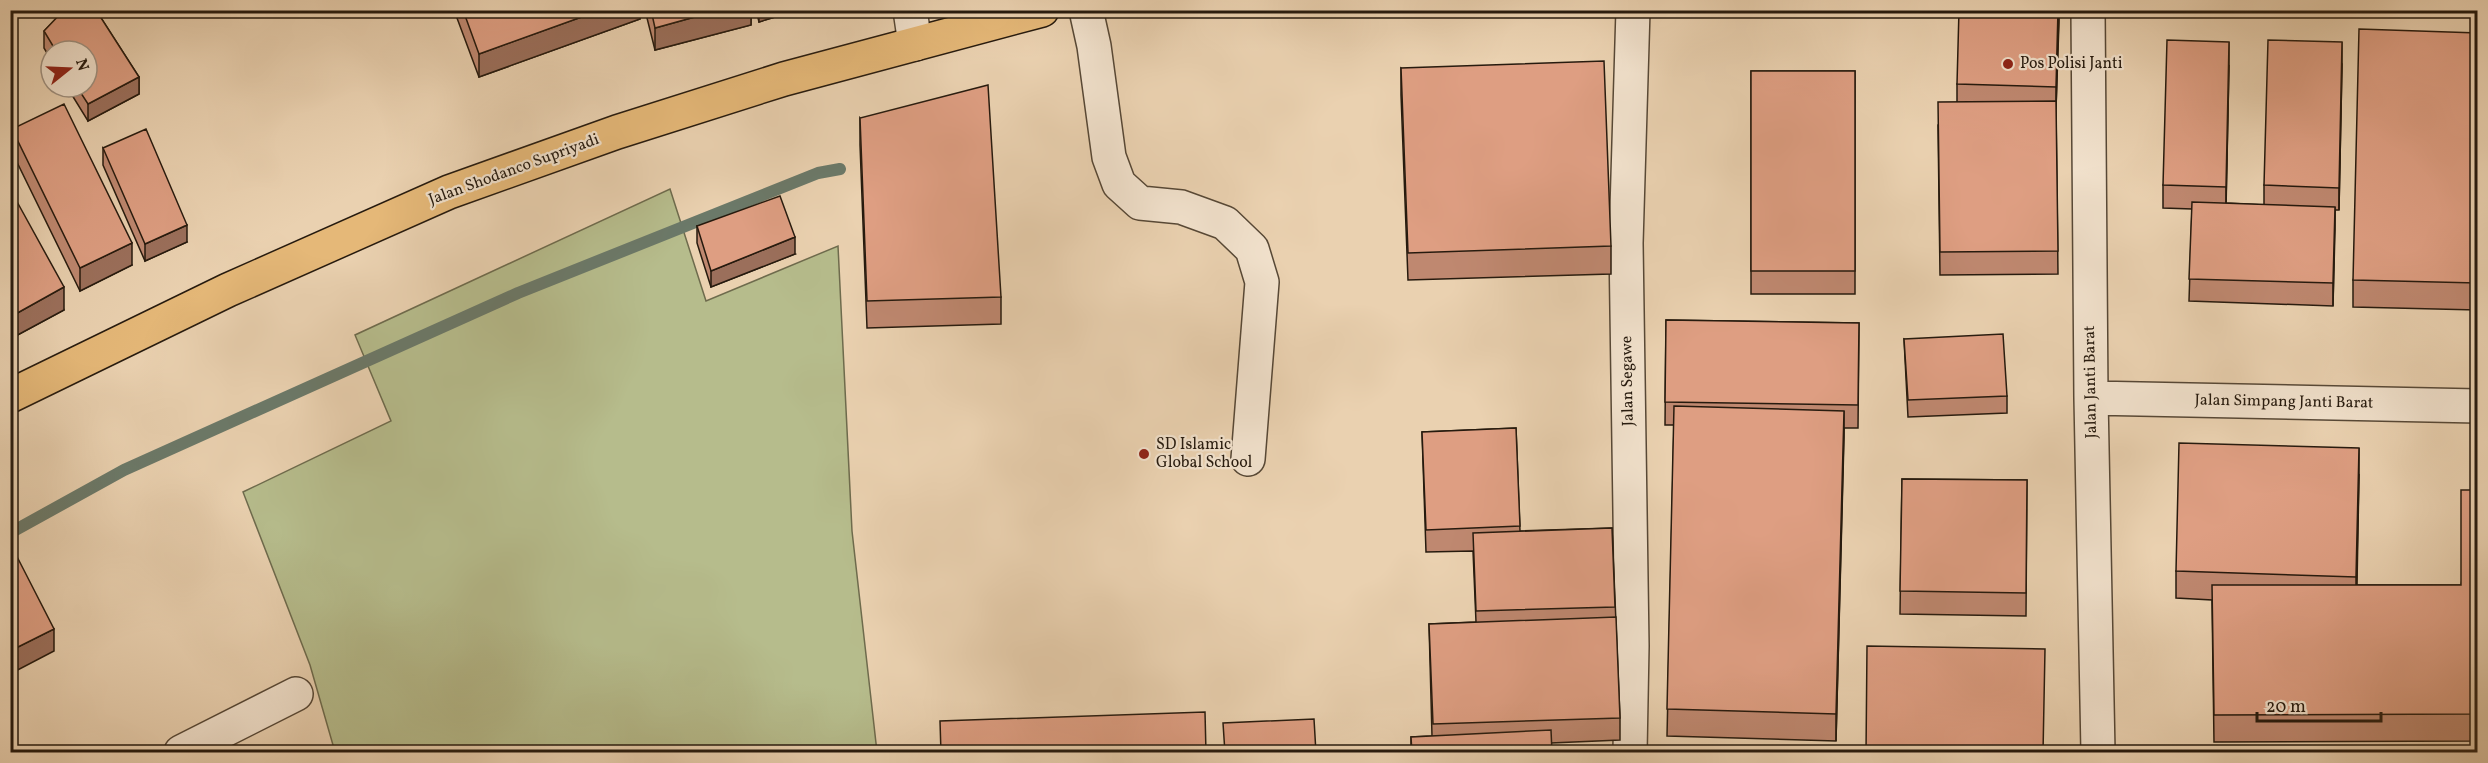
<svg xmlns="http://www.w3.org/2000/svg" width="2488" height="763" viewBox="0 0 2488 763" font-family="Vollkorn,serif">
<rect width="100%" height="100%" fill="#ead1b0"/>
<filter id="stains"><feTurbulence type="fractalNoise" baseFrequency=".00333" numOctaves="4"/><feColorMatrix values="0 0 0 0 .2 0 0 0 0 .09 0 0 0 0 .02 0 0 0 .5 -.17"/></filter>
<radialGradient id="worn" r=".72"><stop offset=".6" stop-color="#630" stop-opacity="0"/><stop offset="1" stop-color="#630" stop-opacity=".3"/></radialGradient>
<path fill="#b6bc8c" stroke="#6e6b4d" stroke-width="1.5" d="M670,189L706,301L838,246L852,531L877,752H335L310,665L243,492L391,421L355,335Z"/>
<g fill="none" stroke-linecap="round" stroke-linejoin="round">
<path stroke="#6b7969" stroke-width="12" d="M10,533L124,470L518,293L818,173L840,169"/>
<g stroke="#574836" stroke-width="36">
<path id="minor" d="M910,10L915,44
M1086,10L1094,46L1109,157L1119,184L1140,203L1181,207L1225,223L1252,249L1262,282L1248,459
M2088,10L2091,398L2098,752
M2091,398L2478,406
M181,752L296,694
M1630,752L1632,646L1626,243L1633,10"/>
</g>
<g stroke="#261a0e" stroke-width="36">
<path id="major" d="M10,396L228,290L449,192L617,132L784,79L1042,10"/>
</g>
<use href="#minor" stroke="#f1e1cc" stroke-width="33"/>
<use href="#major" stroke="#e5b878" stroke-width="33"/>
</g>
<path fill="#bf8870" stroke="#261a0e" stroke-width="1.5" d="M64,10H96L139,77V94L88,121L67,87H87V51H51V60L44,48V31Z
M454,10H640V19L479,77Z
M645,10H751V25L655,50Z
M756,10H798L759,22Z
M2059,10L2056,109L2058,274L1940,275L1938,125L1957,102V84Z
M2478,33V275L2477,310L2353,307V280Z
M2229,65L2226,203L2264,205V185L2342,65L2339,210H2335L2333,306L2189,301L2192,209L2163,208V185Z
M1401,68L1611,246V274L1408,280L1401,95Z
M1751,71H1855V294H1751Z
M860,118L1001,297V324L867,328L860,145Z
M12,129L132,265L80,291L12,152Z
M103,148L187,242L145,261L103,165Z
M10,189L64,310L12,338L10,336Z
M697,226L795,254L711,287L697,243Z
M1666,320L1859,323L1858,428H1844L1836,741L1667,736L1674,425H1665Z
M1904,339L2007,396V413L1908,417Z
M1516,428L1520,531L1612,528L1620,718V740L1551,743L1552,753H1411V737L1432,736L1429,624L1476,622L1473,551L1426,552L1422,432Z
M2359,475L2357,585H2461L2478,490V741L2214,742L2212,600L2176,598V571Z
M1902,479L2027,480L2026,616L1900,614Z"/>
<path fill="#9b6f5b" stroke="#261a0e" stroke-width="1.5" d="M601,10H640V19L479,77V54Z
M720,10H751V25L655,50V28Z
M759,10H798L759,22Z
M2059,10V22L2056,109V87Z
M2229,42V65L2226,210V187Z
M2342,42V65L2339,210V188Z
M139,77V94L88,121V104Z
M2335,207V230L2333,306V283Z
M187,225V242L145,261V244Z
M795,237V254L711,287V271Z
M132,243V265L80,291V268Z
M2478,248V275L2477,310V283Z
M64,287V310L12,338V316Z
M1844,411V438L1836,741V714Z
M2359,448V475L2356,604V577Z
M54,629V651L10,674V651Z"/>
<path fill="#de9e82" stroke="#261a0e" stroke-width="1.5" d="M64,10H96L139,77L88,104L77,87H87V51H56L44,31Z
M463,10H601L479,54Z
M651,10H720L655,28Z
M1959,10H2058L2056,87L1957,84Z
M2359,29L2478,33V248L2477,283L2353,280Z
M2167,40L2229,42L2226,187L2163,185Z
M2268,40L2342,42L2339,188L2264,185Z
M1604,61L1611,246L1408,253L1401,68Z
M1751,71H1855V271H1751Z
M988,85L1001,297L867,301L860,118Z
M2056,101L2058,251L1940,252L1938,102Z
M64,104L132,243L80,268L12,129Z
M146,129L187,225L145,244L103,148Z
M10,189L64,287L12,316L10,313Z
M780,196L795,237L711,271L697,226Z
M2192,202L2335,207L2333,283L2189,279Z
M1666,320L1859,323L1858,405L1665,402Z
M2003,334L2007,396L1908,400L1904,339Z
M1674,406L1844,411L1836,714L1667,709Z
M1516,428L1520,526L1426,530L1422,432Z
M2179,443L2359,448L2356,577L2176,571Z
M1902,479L2027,480L2026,593L1900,591Z
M2461,490H2478V714L2214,715L2212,585H2461Z
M1612,528L1615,607L1476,611L1473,533Z
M10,543L54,629L10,651Z
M1616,617L1620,718L1433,724L1429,624Z
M1867,646L2045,649L2043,753H1866Z
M1205,712L1206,753H941L940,721Z
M1314,719L1316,753H1225L1223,723Z
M1551,730L1552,753H1412L1411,737Z"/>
<g fill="#8f2418" stroke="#f1e1cc" stroke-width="2">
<circle cx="2008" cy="64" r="6"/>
<circle cx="1144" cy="454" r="6"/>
</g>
<g text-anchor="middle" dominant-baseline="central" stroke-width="4.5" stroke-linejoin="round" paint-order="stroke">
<g font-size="16" fill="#261a0e" stroke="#f1e1cc" text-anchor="start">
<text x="2020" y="64">Pos Polisi Janti</text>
<text x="1156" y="445">SD Islamic<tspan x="1156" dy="18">Global School</tspan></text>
</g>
<g font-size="16" fill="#261a0e" stroke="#f1e1cc">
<text transform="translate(514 170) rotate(-20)">Jalan Shodanco Supriyadi</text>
<text transform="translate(1628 381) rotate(-91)">Jalan Segawe</text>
<text transform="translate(2091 382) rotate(-91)">Jalan Janti Barat</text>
<text transform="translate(2284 402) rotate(1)">Jalan Simpang Janti Barat</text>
</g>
</g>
<rect width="2488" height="763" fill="none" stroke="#ead1b0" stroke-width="36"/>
<rect x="12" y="12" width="2464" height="739" fill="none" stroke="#261a0e" stroke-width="3"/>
<rect x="18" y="18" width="2452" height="727" fill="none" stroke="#261a0e" stroke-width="1.5"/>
<g transform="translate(69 69) rotate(72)"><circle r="28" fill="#f1e1cc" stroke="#a09180" stroke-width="1.5"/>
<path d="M0-4.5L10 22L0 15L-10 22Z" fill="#8f2418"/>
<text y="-9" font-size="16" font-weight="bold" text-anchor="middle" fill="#261a0e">N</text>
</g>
<path d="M2257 712v9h124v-9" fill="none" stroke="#261a0e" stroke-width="3"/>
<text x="2266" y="712" font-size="18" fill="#261a0e" stroke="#f1e1cc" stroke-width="4.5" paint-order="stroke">20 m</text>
<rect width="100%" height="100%" filter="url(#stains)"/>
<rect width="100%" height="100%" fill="url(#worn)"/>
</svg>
